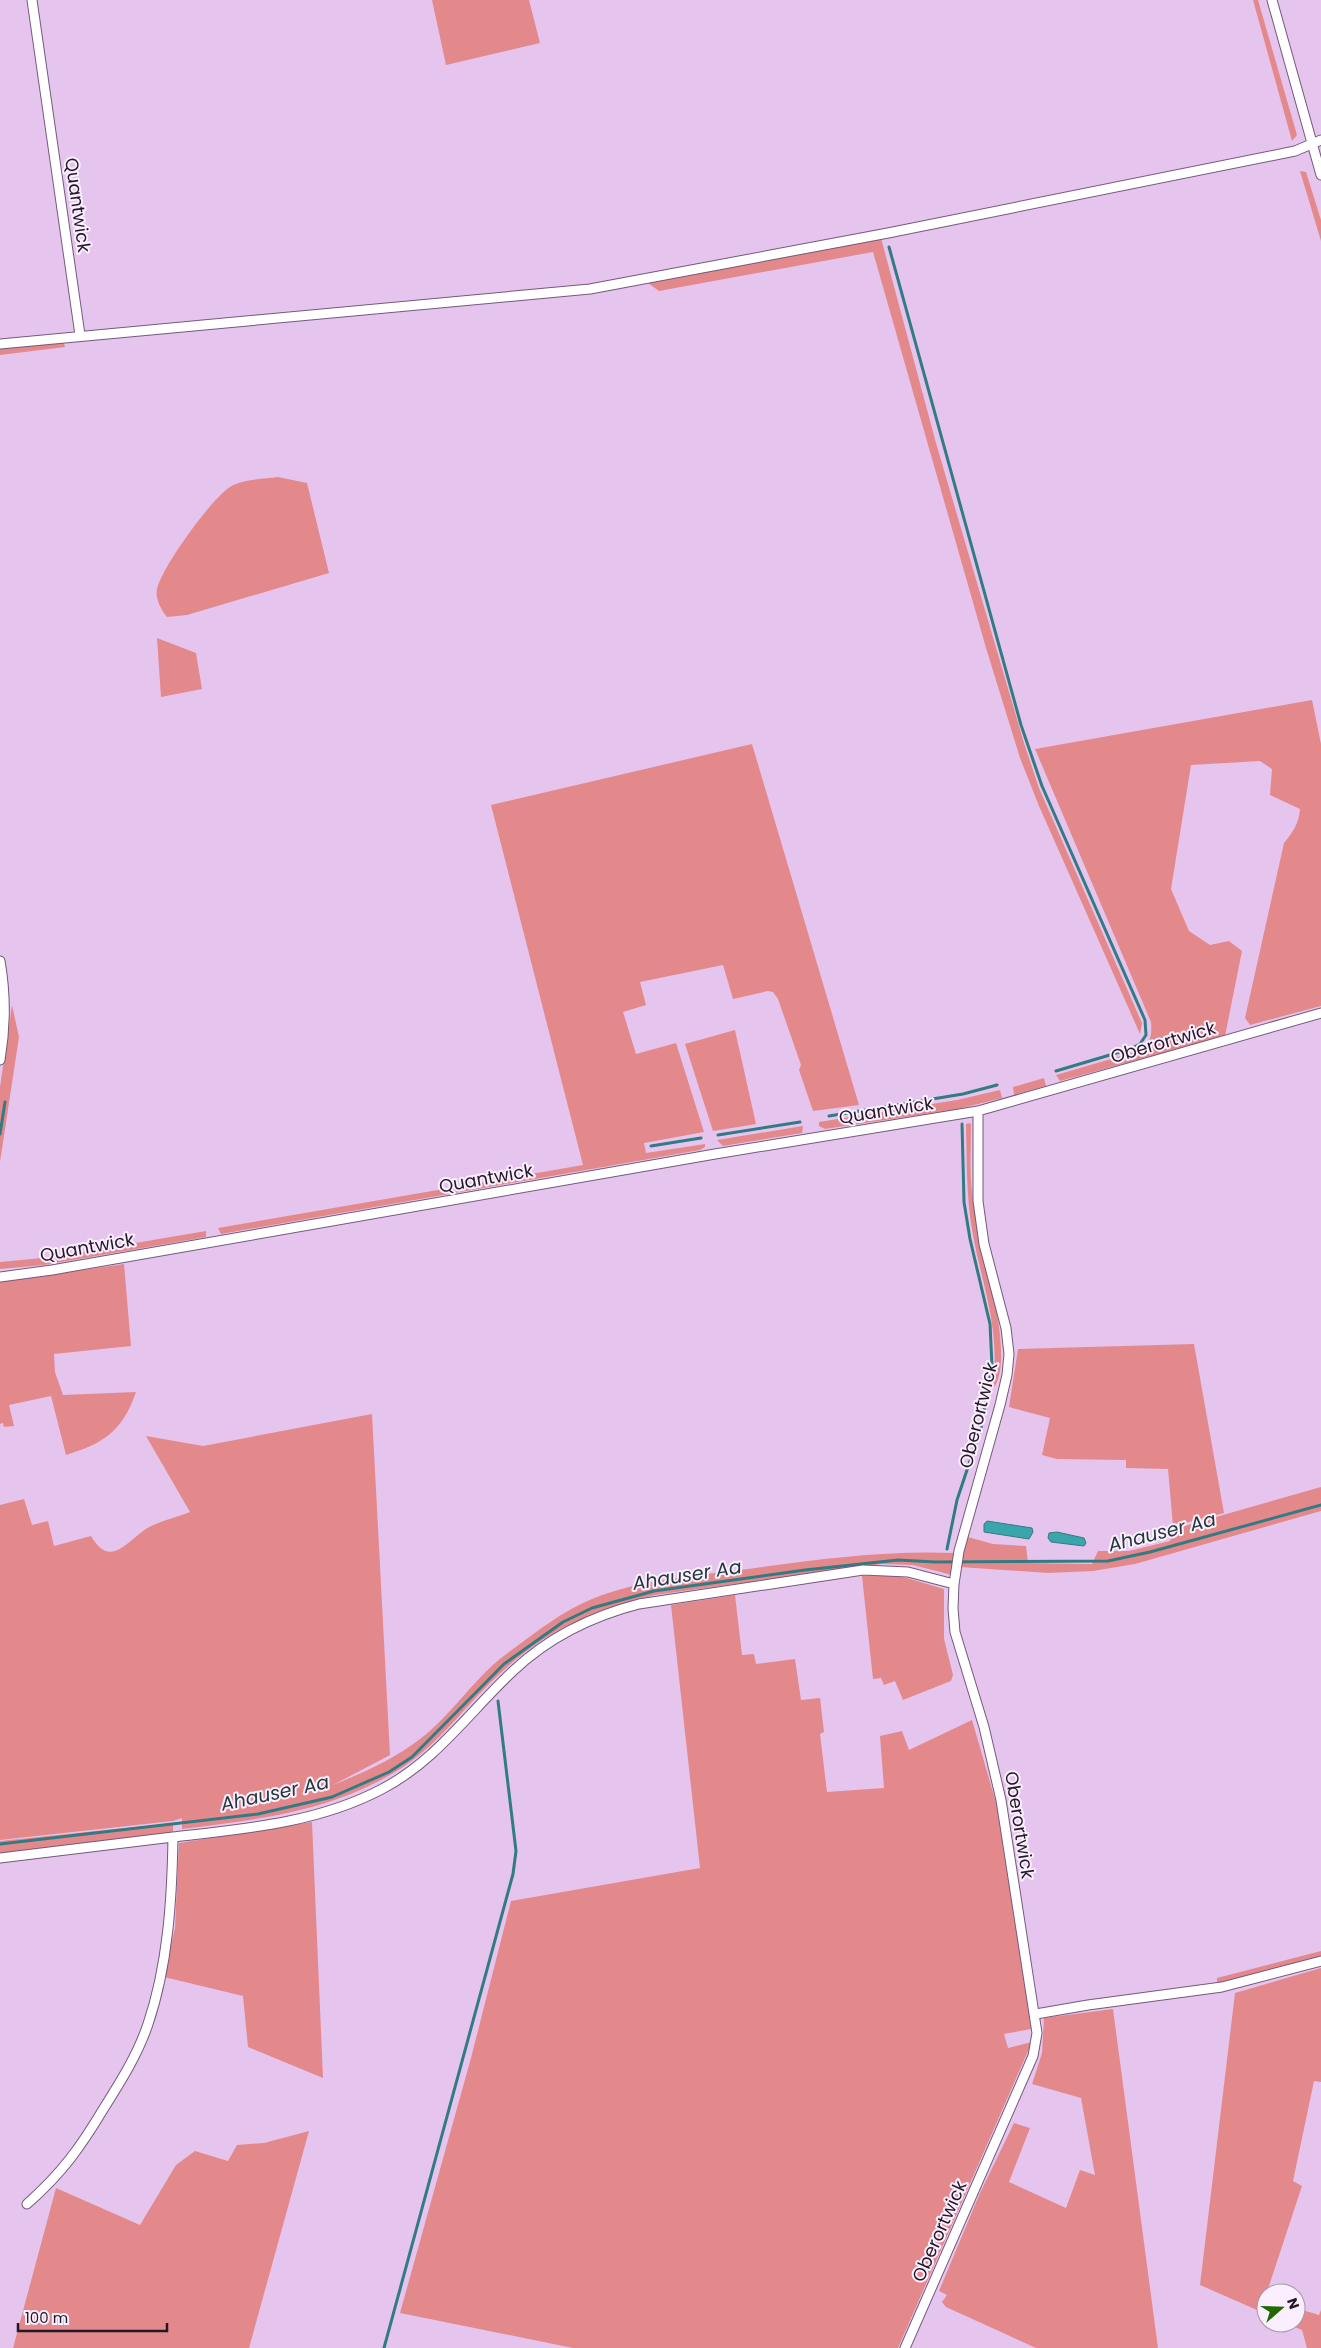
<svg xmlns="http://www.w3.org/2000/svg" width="1321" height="2348" viewBox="0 0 1321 2348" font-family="Poppins,sans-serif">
<rect width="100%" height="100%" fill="#e5c5ed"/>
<path fill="#e4898b" d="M432,0H529L540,43L446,65Z
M1253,0H1258L1297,135L1292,141Z
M1300,171L1306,172L1321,220V241Z
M881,238L936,443L1024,743L1039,788L1142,1023L1140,1034L1039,806L1020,758L986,648L873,252L659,291L648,283Z
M63,340L65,347L0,355V348Z
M278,477L307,483L329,573L187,615L167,617C161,610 155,598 157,589C162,567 211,499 230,487C242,479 264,479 278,477Z
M157,638L196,653L202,689L161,697Z
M1312,700L1321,744V1006L1250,1025L1245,1018L1284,843C1293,832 1299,823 1300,809L1270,795L1272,769L1260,761L1191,765L1171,889L1189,931L1210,945L1229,941L1242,951L1225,1036L1060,1081L1056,1075L1142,1050C1151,1041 1152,1035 1151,1022L1035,749Z
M752,744L859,1105L813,1111L799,1070L801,1065L778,999L773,992L768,991L733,999L723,965L640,982L646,1005L623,1012L636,1054L676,1043L704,1132L644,1143L646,1153L705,1144V1147L700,1150L221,1234L218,1228L583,1165L491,805Z
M12,1005L19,1037L0,1162V1087Z
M735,1030L756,1124L713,1131L685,1044Z
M1044,1078L1046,1086L1014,1095L1013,1087Z
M1000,1090L1002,1098L958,1109L825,1129L819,1126V1122L957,1100Z
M969,1123L971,1124C971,1149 969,1175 973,1200C978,1242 1018,1357 993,1389C1000,1327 984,1293 973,1235C966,1198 967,1161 966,1124Z
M803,1126L802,1133L723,1146L717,1140Z
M206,1231V1237L44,1265L0,1269V1262L53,1257Z
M124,1264L131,1346L54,1354L55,1372L63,1395L136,1392C122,1432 104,1443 66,1455L51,1396L9,1405L14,1426L4,1427L3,1423L0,1424V1282Z
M1194,1344L1224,1513L1173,1526L1168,1469L1126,1468V1460L1057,1459L1042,1455L1050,1418L1009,1407L1018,1349Z
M372,1414L390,1755L333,1785C363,1773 394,1759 420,1739C453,1714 475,1676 509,1652C535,1633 562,1611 592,1599C639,1580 691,1576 740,1570C813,1560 882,1550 955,1553L952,1575L913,1565L882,1564L655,1595C588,1611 540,1633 490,1683C461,1712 435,1747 400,1769C331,1812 261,1819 182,1829V1818L173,1821L0,1840V1505L24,1499L32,1525L48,1521L54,1546L91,1536C109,1567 124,1545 143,1531C155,1522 175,1518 190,1512L146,1436L203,1446Z
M1321,1487V1511L1135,1564L1093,1571L1048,1573L960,1567L968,1537L993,1544L1026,1546L1028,1563L1092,1564L1098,1551H1129L1170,1541L1174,1529Z
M886,1575L907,1578L944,1589V1639L953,1675L951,1681L903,1700L895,1681L884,1685L881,1678L873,1679L862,1576Z
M735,1595L742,1655L754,1654L756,1664L795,1659L801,1700L820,1698L824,1732L820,1734L827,1792L884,1788L880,1736L902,1731L909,1750L972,1720L997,1806L1035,2026L1031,2029L1004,2034L1008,2048L1032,2042L898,2348H573L400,2313L471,2058L511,1901L700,1868L671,1605Z
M312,1822L323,2078L248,2047L243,1996L164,1977L175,1928L179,1843Z
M173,1823V1834L0,1856V1841Z
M1321,1951V1958L1217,1983V1978Z
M1321,1968V2082L1314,2081L1293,2181L1302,2186L1265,2298L1266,2314L1200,2285L1235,1993Z
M1113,2009L1158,2348H1036L946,2307L942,2302L947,2295L939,2291L980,2193L1014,2123L1030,2128L1009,2182L1066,2208L1080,2170L1095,2175L1081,2098L1032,2084L1042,2053L1044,2018Z
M309,2131L249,2348H13L56,2188L140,2225L176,2165L195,2151L228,2161L237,2145L264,2143Z
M1296,2308L1319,2315L1321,2310V2348H1307L1302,2330L1285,2323H1296Z"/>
<path fill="#3aa6ab" stroke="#337b83" d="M987,1521L1032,1528L1033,1532L1029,1539L984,1532V1524Z
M1057,1532L1084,1538L1086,1543L1084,1546L1051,1542L1048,1538L1049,1533Z"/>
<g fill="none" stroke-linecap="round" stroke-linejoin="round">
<path stroke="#337b83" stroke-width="3" d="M889,247L1021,725L1042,786L1145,1020L1146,1035L1140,1044L1130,1049L1056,1071
M829,1116L963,1094L997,1085
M0,1134L5,1102
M718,1135L800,1122
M651,1146L701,1138
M947,1549L957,1500L981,1428L992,1366L990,1324L970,1239L964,1202L962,1124
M0,1844L258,1814L332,1797L389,1772L412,1757L504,1664L563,1622L592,1608L654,1591L805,1570L898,1560L935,1562L1108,1561L1150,1552L1321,1505
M384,2348L513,1874L516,1851L498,1701"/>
<g stroke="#74597c" stroke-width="11">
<path id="street" d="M32,0L80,335
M1272,0L1321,175
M0,344L590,289L888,233L1295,151L1321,140
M0,961C6,995 6,1025 0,1060
M0,1277L52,1270L715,1154L978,1111L1321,1013
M0,1858C58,1851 115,1844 173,1837C244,1829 318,1823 382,1789C436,1761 470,1711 513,1671C549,1637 592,1616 639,1604L863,1570L908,1572L954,1584
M1036,2014L1088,2005L1222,1987L1321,1961
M27,2204C62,2173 80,2148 104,2108C121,2081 138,2054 148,2024C168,1965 172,1899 173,1837
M905,2348L1033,2056L1037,2033L1001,1800L984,1727L955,1632L953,1608L954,1584L959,1551L1000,1405L1007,1375L1009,1354L1006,1328L984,1244L978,1201V1111"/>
</g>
<use href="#street" stroke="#fff" stroke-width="9"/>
</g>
<g text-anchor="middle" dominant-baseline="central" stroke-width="4" stroke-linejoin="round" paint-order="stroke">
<g font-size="18" fill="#231826" stroke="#fbeefe">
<text transform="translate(78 205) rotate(82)">Quantwick</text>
<text transform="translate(1163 1042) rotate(-16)">Oberortwick</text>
<text transform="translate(886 1110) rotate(-9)">Quantwick</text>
<text transform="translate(486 1178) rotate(-10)">Quantwick</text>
<text transform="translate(87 1247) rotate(-10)">Quantwick</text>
<text transform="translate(978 1415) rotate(-76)">Oberortwick</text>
<text transform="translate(1020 1825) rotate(81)">Oberortwick</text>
<text transform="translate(939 2231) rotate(-66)">Oberortwick</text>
</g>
<g font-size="19" font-style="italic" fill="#21393a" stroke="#fbeefe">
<text transform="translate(1162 1532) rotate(-14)">Ahauser Aa</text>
<text transform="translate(687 1575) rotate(-9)">Ahauser Aa</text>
<text transform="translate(275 1793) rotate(-12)">Ahauser Aa</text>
</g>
</g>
<g transform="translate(1281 2308) rotate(70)"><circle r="24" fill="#fbeefe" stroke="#a598a8"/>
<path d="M0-4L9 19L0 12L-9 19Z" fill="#226800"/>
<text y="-8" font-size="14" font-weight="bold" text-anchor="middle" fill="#231826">N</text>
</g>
<path d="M18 2323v8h149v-8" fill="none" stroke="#231826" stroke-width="2.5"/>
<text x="25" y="2323" font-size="15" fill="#231826" stroke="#fbeefe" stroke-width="4" paint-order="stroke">100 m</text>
</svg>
